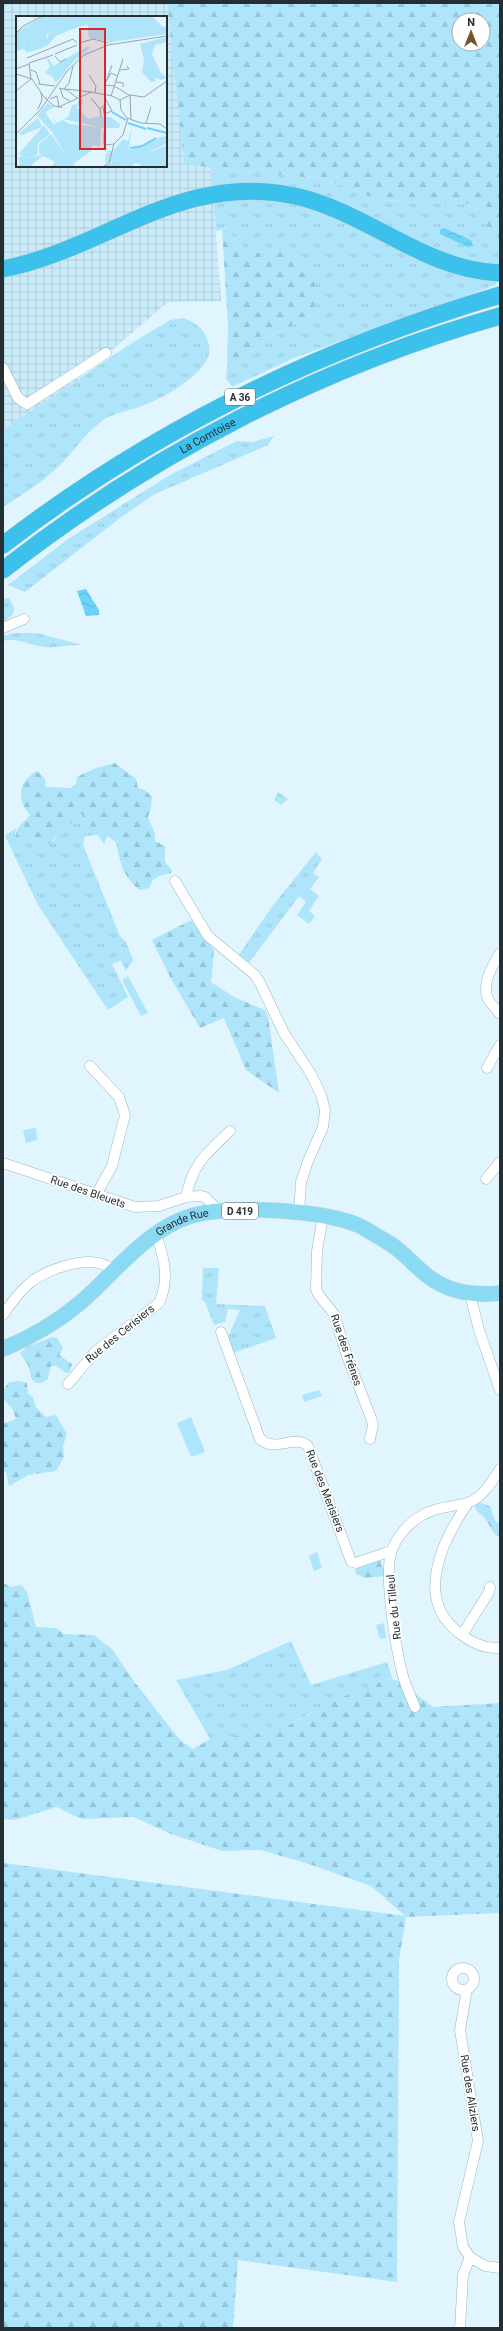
<svg xmlns="http://www.w3.org/2000/svg" width="503" height="2331" viewBox="0 0 503 2331" font-family="Roboto,sans-serif">
<defs>
<pattern id="industrial-grid" width="8" height="8" patternUnits="userSpaceOnUse"><rect width="8" height="8" fill="#caecfa"/><path d="M0 4h8M4 0v8" fill="none" stroke="#adcbd7"/></pattern>
<pattern id="grass-tufts" width="24" height="20" patternUnits="userSpaceOnUse"><rect width="24" height="20" fill="#afe5fa"/><path d="M3 7l-1-3M5 7V3M7 7l1-3M15 17l-1-3M17 17v-4M19 17l1-3" fill="none" stroke="#96c5d7"/></pattern>
<pattern id="forest-firs" width="22" height="20" patternUnits="userSpaceOnUse"><rect width="22" height="20" fill="#afe5fa"/><path d="M5 1l3.5 6h-7zM16 11l3.5 6h-7z" fill="#96c5d7"/></pattern>
<pattern id="water-waves" width="16" height="10" patternUnits="userSpaceOnUse"><rect width="16" height="10" fill="#6bd3f9"/><path d="M0 5q4-4 8 0t8 0" fill="none" stroke="#5db5d6"/></pattern>
</defs>
<rect width="100%" height="100%" fill="#e1f5fe"/>
<path fill="url(#industrial-grid)" fill-rule="evenodd" d="M3,3H167L184,163L211,168L221,301L168,302L73,383L3,430ZM17,17H166V166H17Z"/>
<path fill="url(#grass-tufts)" d="M211,168L325,179L379,200L473,204L500,247V273L496,285L294,358L232,387L226,378L227,370L276,333L315,314L289,251L249,253L232,235L229,227L216,231Z
M183,318C198,324 205,329 209,345C216,370 162,399 142,406C129,411 113,413 102,421C84,434 73,453 57,468C41,483 22,495 3,507V430L135,341L170,320Z
M274,436L268,445L153,495L120,518L25,592L8,585L68,539L170,475L237,441L252,442Z
M3,593L5,599L9,598L14,608L13,614L3,623Z
M13,633H37L82,645C69,644 56,649 44,647C30,645 18,637 3,641V636Z
M278,792L288,799L281,805L274,800Z
M79,811L90,826L106,831L107,836L104,844L98,835L85,836L83,845L120,936L126,942L133,960L126,971L121,961L112,964L128,997L108,1010L38,905L5,836L16,828L15,835L24,842L42,837L54,841L63,822Z
M316,852L322,859L313,873L315,875L249,963L238,956L273,905Z
M203,1268H219L216,1304L265,1306L276,1338L233,1353L228,1337L240,1310L228,1309L225,1322L214,1325L205,1302L202,1300Z
M291,1641L311,1685L387,1662L393,1680L386,1679L310,1713L289,1725L266,1727L263,1733L229,1737L220,1743L210,1739L176,1680L227,1670Z"/>
<path fill="url(#forest-firs)" fill-rule="evenodd" d="M167,3H500V247L473,204L379,200L325,179L211,168L184,163ZM459,20H483V44H459Z
M229,227L232,235L249,253L289,251L315,275V314L276,333L227,370L228,325L222,230Z
M115,763L136,779L138,788L145,790L152,797L151,808L148,817L155,834V841L165,846V862L172,870L171,873L159,876L153,880L149,888L139,890C122,874 121,865 116,842L107,836L106,831L90,826L79,811L78,824L63,822L60,831L50,844L42,837L24,842L17,840C13,826 23,825 30,815C16,799 18,781 37,771L45,779V787L71,788L76,784L77,777L96,768Z
M191,920L214,950L211,982L234,997L265,1010L268,1016L279,1093L246,1070L224,1018L200,1028L170,977L152,940Z
M52,1337L57,1338L63,1348L59,1355L72,1364L70,1372L66,1373L56,1366H51L48,1379L41,1383H36L32,1380L28,1365L20,1353L27,1347Z
M19,1381L27,1383L28,1394L33,1397L36,1407L46,1417L56,1415L67,1434L63,1446L64,1457L56,1471L28,1475L9,1486L6,1472L3,1471V1424L16,1419L13,1410L3,1398L4,1389L9,1382Z
M482,1503L491,1507L493,1516L497,1523L500,1520V1535L497,1536C492,1532 490,1525 486,1520C483,1515 478,1513 475,1508L477,1504Z
M377,1559L381,1560L382,1567L386,1569L384,1576L365,1578L356,1574L355,1570L360,1565Z
M3,1583L11,1587L21,1585L27,1592L36,1627L56,1628L64,1634L94,1635L112,1649L133,1680L180,1740L193,1749L210,1739L220,1743L229,1737L262,1733L266,1727L289,1725L333,1701L386,1679L399,1681L433,1707L500,1703V1913L406,1917L399,1960L397,2282L238,2260L233,2328H3V1863L405,1916L371,1886L306,1863L260,1850L222,1851L171,1834L134,1817L81,1819L57,1807L15,1820L3,1819Z"/>
<path fill="#afe5fa" d="M315,875L319,877L310,889L319,896L309,911L315,916L309,924L297,915L306,902L299,896Z
M128,976L148,1013L141,1016L122,980Z
M36,1128L37,1140L26,1143L23,1130Z
M319,1390L322,1396L304,1402L302,1395Z
M191,1417L205,1452L191,1457L177,1423Z
M317,1552L322,1568L314,1571L309,1556Z
M384,1623L386,1638L380,1639L376,1625Z"/>
<path fill="url(#water-waves)" d="M444,228L471,240L473,246L468,247L440,234V230Z
M86,589L99,610V615L86,616L77,591Z"/>
<g fill="none" stroke-linecap="round" stroke-linejoin="round">
<g stroke="#9cb4bf" stroke-width="11">
<path id="street" d="M3,368L18,398L27,404L106,353
M3,628L24,619
M175,881L208,936L255,975L260,983L284,1033L311,1074L321,1095L325,1110L323,1127L308,1161L301,1182L299,1213
M500,953C493,965 481,984 488,999C491,1004 496,1009 500,1014
M90,1066L119,1097L125,1115L112,1166L96,1195
M487,1068L500,1045
M3,1163L135,1207L159,1206L186,1197L200,1196L205,1197L213,1205L215,1211
M486,1179L500,1162
M186,1197C193,1163 206,1154 230,1131
M323,1216L317,1251L316,1289L318,1294L334,1314L347,1356L371,1418L373,1425L370,1439
M470,1294L479,1330L500,1390
M3,1315C11,1303 20,1291 31,1282C49,1268 97,1251 114,1272
M221,1332L260,1439C275,1453 294,1434 308,1446L351,1561L356,1563L391,1551
M68,1384L96,1351L159,1303C170,1280 164,1257 156,1234
M468,1503C443,1539 414,1598 458,1632C470,1642 484,1649 500,1648
M462,1635L489,1592L490,1587
M415,1707C411,1697 406,1687 403,1676C396,1650 384,1578 391,1553C395,1539 408,1523 421,1516C436,1507 451,1507 467,1503C482,1499 493,1480 500,1469
M452 1979a11 11 0 1 1 22 0a11 11 0 1 1-22 0Z
M467,1989L460,2030L478,2141L459,2222L463,2247L470,2257L485,2266L500,2268
M460,2328L463,2275L470,2257"/>
</g>
<g stroke="#d3d5d6" stroke-width="16">
<g id="primary">
<path id="s1" d="M3,1349C32,1337 56,1323 80,1303C114,1274 145,1231 188,1217C225,1204 329,1209 364,1228C373,1234 383,1239 392,1245C404,1253 413,1264 424,1273C446,1292 471,1296 500,1293"/>
</g>
</g>
<g stroke="#d3d5d6" stroke-width="18">
<g id="highway">
<path d="M3,269C105,249 182,171 295,196C368,212 423,270 500,273"/>
<path d="M3,545C151,431 321,348 500,295"/>
<path id="s2" d="M3,570C151,454 320,367 500,316"/>
</g>
</g>
<use href="#street" stroke="#fff" stroke-width="10"/>
<use href="#primary" stroke="#8adaf4" stroke-width="15"/>
<use href="#highway" stroke="#3cc1ed" stroke-width="17"/>
</g>
<g text-anchor="middle" dominant-baseline="central" stroke-width="3.5" stroke-linejoin="round" paint-order="stroke">
<g fill="#fefefe" stroke="#666d70" stroke-width="1">
<rect x="225" y="389" width="30" height="16" rx="3"/>
<rect x="222" y="1203" width="36" height="16" rx="3"/>
</g>
<g font-size="10" font-weight="bold" fill="#252f33">
<text x="240" y="397">A 36</text>
<text x="240" y="1211">D 419</text>
</g>
<g font-size="11" fill="#252f33" stroke="#fefefe">
<text stroke="none"><textPath href="#s2" startOffset="245">La Comtoise</textPath></text>
<text transform="translate(88 1192) rotate(19)">Rue des Bleuets</text>
<text stroke="none"><textPath href="#s1" startOffset="222">Grande Rue</textPath></text>
<text transform="translate(120 1334) rotate(-39)">Rue des Cerisiers</text>
<text transform="translate(346 1350) rotate(71)">Rue des Frênes</text>
<text transform="translate(325 1491) rotate(69)">Rue des Merisiers</text>
<text transform="translate(394 1607) rotate(-96)">Rue du Tilleul</text>
<text transform="translate(470 2093) rotate(81)">Rue des Aliziers</text>
</g>
</g>
<g transform="translate(16 16)">
<rect width="151" height="151" fill="#e1f5fe"/>
<path d="M19,0H64L30,9L24,0L17,3ZM64,10L40,20L31,30L11,37L8,33L0,35V28L17,15L8,29L15,32L19,27L20,30L29,29L33,17ZM72,30L74,32L55,48L40,67L36,60L29,57L34,51L31,43L17,47L32,42L37,50ZM28,109L34,118L22,127L21,139L9,142L4,138L1,140ZM116,110L113,132L109,143L89,147L90,137H93L91,135H97L107,123L112,125Z" fill="#afe5fa"/>
<path d="M64,0H136L147,11H151V18L95,26L73,22L72,9L33,17L30,19L33,27L25,30L20,31L19,27L13,33L8,29L16,16L0,28V18L4,13L27,1L30,9ZM151,21V26L139,29L136,38L145,57L151,62L145,64L138,61L140,65L135,66L126,56L128,43L124,28ZM66,82L67,88L61,90V92L73,103L83,100L94,101L104,108L103,112H85L84,130L76,129L75,135L57,148L58,151H35L39,146L27,140L13,151H0L4,148L2,142L6,140L9,142L26,139L23,137V128L35,118L49,138L36,116L37,110L40,107L36,101L41,107L46,104L54,108L84,111L47,103L52,101L56,89L62,88V84L64,86ZM151,120V127L131,137L151,129V151H126L122,147L117,148V151H87L96,146L109,143L111,132L116,134L118,131H125L140,122Z" fill="#afe5fa"/>
<path d="M32,87L38,91L29,96L38,109L36,116L21,99ZM22,102L26,111L6,119L3,117Z" fill="#afe5fa"/>
<path fill="none" stroke="#6bd3f9" stroke-width="2" d="M96,96L110,104M112,107L130,113M131,112L151,117M114,132L126,130L140,122"/>
<path fill="none" stroke="#96a6ad" stroke-width="1" d="M0,17L7,10L27,0M63,27L77,23L92,27M39,38L61,29M39,40L44,46L50,43M11,42L57,23L61,27M0,53L13,48M15,54L20,56L24,68M103,54L113,53L111,50M0,58L16,63L28,81L38,90L46,91H42M73,59L80,70L79,76M15,63L13,47L37,39M90,66L96,49M99,66L107,67V71M89,67L95,57L101,60M22,68L39,70M43,72L51,74L61,82M44,72L47,81L54,85M48,73L53,67L57,50M50,73L75,76M89,74V69L98,70L113,79M0,75L15,63M114,79L115,103M88,80L96,95M95,80L107,43M75,82L84,93M34,83L41,80L43,90M104,84L105,94L111,102L125,107L144,108L151,113M104,84L114,79L128,81L151,65M45,90L75,76L96,80L104,84M87,91L88,98L96,95M22,93L26,84L25,76M85,101L84,93L90,87M130,107L135,91M88,115V129L98,128M0,118L25,93L51,55L68,39L92,29L151,20M86,151L93,147L98,128L107,119L112,102"/>
<path fill="#d62828" fill-opacity="0.15" stroke="#d62828" stroke-width="2" d="M64,13H89V133H64Z"/>
<rect width="151" height="151" fill="none" stroke="#252f33" stroke-width="2"/>
</g>
<rect width="503" height="2331" fill="none" stroke="#252f33" stroke-width="8"/>
<g transform="translate(471 32)"><circle r="19" fill="#fefefe" stroke="#a7abad"/>
<path d="M0-3L7 15L0 10L-7 15Z" fill="#76522c"/>
<text y="-6" font-size="11" font-weight="bold" text-anchor="middle" fill="#252f33">N</text>
</g>
</svg>
